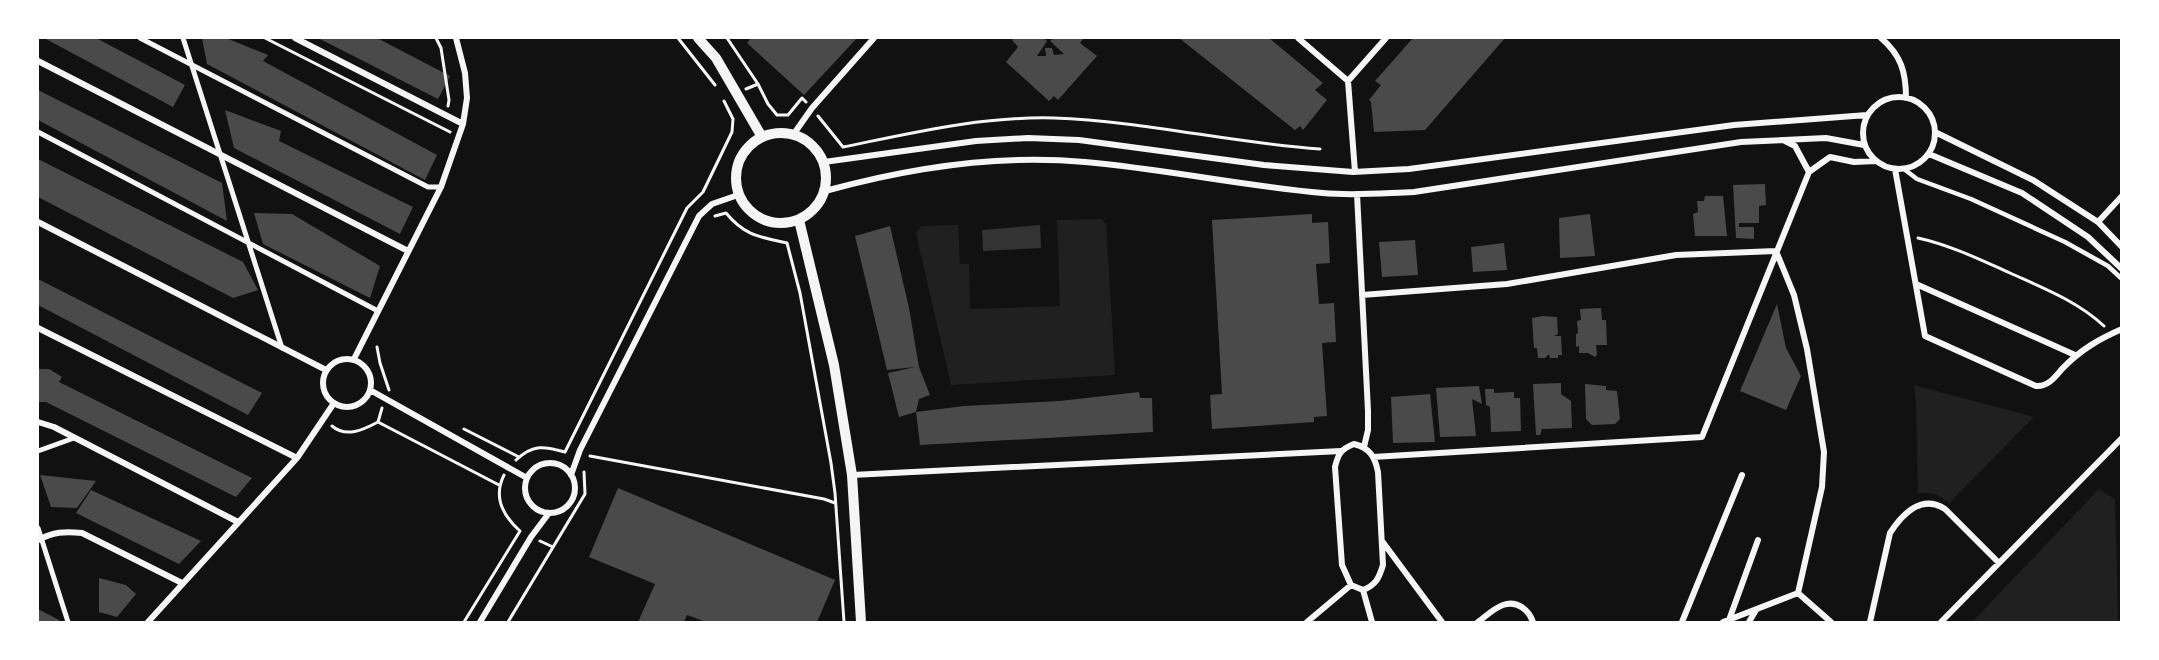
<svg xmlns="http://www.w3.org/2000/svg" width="2159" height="660" viewBox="0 0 2159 660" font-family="Mulish,sans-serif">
<rect width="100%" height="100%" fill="#111"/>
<path fill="#202020" d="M1102,219L1106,224L1115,375L951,385L916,234L921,226L958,225L960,264H969L970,309L1060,306L1057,220Z
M1914,385L2034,417L1949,503C1939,494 1931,492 1918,493L1916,402Z
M2099,489L2115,499L2118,622H1972Z"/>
<path fill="#333" d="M1040,225L1041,248L983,251L982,230Z"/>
<path fill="#4a4a4a" d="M44,38H96L185,85L173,107Z
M202,38H226L268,55L263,61L437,155L425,180L207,64Z
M318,38H377L450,76L438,99Z
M751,38H857L804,95L747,43Z
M1014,38H1043L1047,41L1037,56H1046L1045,48H1052L1054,55L1064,54L1050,41L1054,38H1084L1080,43L1097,56L1058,100L1054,96L1049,101L1006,62L1018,47L1012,40Z
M1179,38H1269L1323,83L1315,90L1327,100L1303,130L1300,126L1295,130Z
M1413,38H1505L1425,130L1374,132L1371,102L1369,100L1381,85L1375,81Z
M38,90L222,183L227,221L38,120Z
M225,110L281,131L279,141L413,207L400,234L234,148Z
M38,159L243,262L258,290L233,298L38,197Z
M1765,184L1766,205L1759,206V223H1739V227H1754V239L1736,238L1733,185Z
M1705,196H1723L1727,236H1695L1693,214L1698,212L1697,201H1704Z
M254,213L292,214L380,266L370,298L263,244Z
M1312,214V223L1328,222L1330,263L1316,264L1319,304L1334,303L1336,342L1322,343L1327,416L1314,417V422L1212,429L1210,395L1222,394L1212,220Z
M1590,214L1595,256L1560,258L1559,218Z
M890,226L909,308L919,367L930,395L919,399L916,412L964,406L1060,401L1139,392L1140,398H1152L1153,432L920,445L916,412L899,417L888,373L915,367L887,370L855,236Z
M1415,240L1418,275L1382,277L1379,242Z
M1504,243L1507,270L1473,272L1471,247Z
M38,279L262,393L248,415L38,305Z
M1777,304L1786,348L1801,376L1786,410L1740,391Z
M1601,308L1602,320H1606L1607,345H1596L1597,355L1595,357L1588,353H1579V346L1576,347V334L1578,333L1577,321L1581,320L1580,309Z
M1543,316L1557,317L1558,334L1554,336H1561L1562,355H1558V358H1550L1549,354L1545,358H1538L1537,348H1534L1532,318Z
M38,369H49L62,377L59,382L252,478L236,497L46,402H38Z
M1561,383V394L1571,401L1572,428L1542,429L1540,435H1536L1533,384Z
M1585,384L1606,386V390L1617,391L1620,419L1615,424L1592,425L1586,419Z
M1479,386L1482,404L1472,399L1476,436L1440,437L1436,388Z
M1485,389H1494V393L1514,392V398H1520L1521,431L1491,432L1490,407L1486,405Z
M1430,394L1435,442L1393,443L1391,397Z
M40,475L96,481L77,508L51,507Z
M618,488L835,580L817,622H706L687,615L684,622H638L655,584L589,557Z
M91,490L201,541L179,564L76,513Z
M99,578L126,585L136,594L117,617L99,612Z
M38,609L59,620V622H38Z"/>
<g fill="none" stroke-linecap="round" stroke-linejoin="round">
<path stroke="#f5f5f5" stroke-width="3" d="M265,38L450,132
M436,38L441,48L449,100L448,106
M678,38L715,85
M727,38L758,84L768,104L777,115H788L802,98L806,102
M746,89L758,84
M818,116L843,147C912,133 982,116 1054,118C1143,121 1231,143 1320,149
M715,216L726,213C745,236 760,237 787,243L800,293L831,463L835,493L844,622
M1918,238C1950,245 1981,260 2010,273C2043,288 2077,301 2104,326
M377,347L380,363L389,390
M378,422L382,408
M332,426C346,438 363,430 378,422L499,485
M464,429L519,457
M590,456L824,499L835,503
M516,460C533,444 544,446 565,452L687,208L703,192L732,132L733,119L724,101
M540,541L553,547
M464,622L520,531C502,515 493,497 504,475
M508,622L585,494L584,472"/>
<path stroke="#f5f5f5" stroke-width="4.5" d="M1904,169L1917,179L1971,199L2065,242L2108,266L2122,279"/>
<path stroke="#f5f5f5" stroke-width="5" d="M140,38L428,187H441
M183,38L282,348
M38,132L378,311
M38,451L74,438
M38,528L68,622"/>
<path stroke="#f5f5f5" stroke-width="6" d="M295,38L463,124
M1298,38L1348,81L1355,172
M1881,38C1901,55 1906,72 1906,98
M38,61L408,251
M1348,81L1386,38
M1863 133a36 36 0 1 1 72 0a36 36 0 1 1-72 0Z
M1935,132L2033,180L2098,222L2122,247
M793,135L812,108L874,38
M1785,141L1795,146L1809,172
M1929,154L2022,193L2088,237L2122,269
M824,162L976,141L1028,138L1079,140L1264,165L1353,172L1409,169L1734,125L1867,115
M1895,169L1925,336L2036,386C2048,387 2055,377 2062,369C2080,350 2099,339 2122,329
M825,191C908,168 999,154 1085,162C1165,169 1243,186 1323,193C1353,196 1384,193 1414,192L1741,142L1826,138L1864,145
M1357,194L1368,411V430L1364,447
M38,222L326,370
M2098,222L2122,196
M1916,284L2075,355
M1362,295L1507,284L1676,255L1776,251L1794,295L1807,349L1824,452L1822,487L1798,593L1831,622
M38,328L297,458
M323 383a24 24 0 1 1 48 0a24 24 0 1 1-48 0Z
M354,359L441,187L463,124L467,98L465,73L456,38
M370,390L527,478
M38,422L54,427L238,522
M1354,444C1370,448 1375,457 1378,472L1383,565C1379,578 1376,585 1363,590L1351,585L1342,565L1335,467C1338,454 1341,449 1354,444Z
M1373,457L1702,437L1809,172L1830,157L1854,162L1876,161
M525 488a25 25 0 1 1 50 0a25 25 0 1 1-50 0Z
M571,475L580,450L699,216L712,204L738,195
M852,475L1341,451
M38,540C53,532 65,531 82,533L182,583
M1382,541L1442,622
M1363,590L1372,622
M1729,620L1758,540
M148,622L297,458L334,403
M480,622L531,537L549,513
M1307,622L1351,585
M1478,622C1485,617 1494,608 1503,605C1517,600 1529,610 1533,622
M1682,622L1742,475
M1723,622L1798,593
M1749,622L1756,610
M1870,622L1890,533C1903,513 1922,494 1945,509L1999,563
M1941,622L2122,438"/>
<path stroke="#f5f5f5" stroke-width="10" d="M698,38L716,58L762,137
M736 178a45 45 0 1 1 90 0a45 45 0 1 1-90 0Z
M799,220L834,365L852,475L861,622"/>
</g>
<rect width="2159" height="660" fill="none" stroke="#ffffff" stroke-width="78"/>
</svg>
